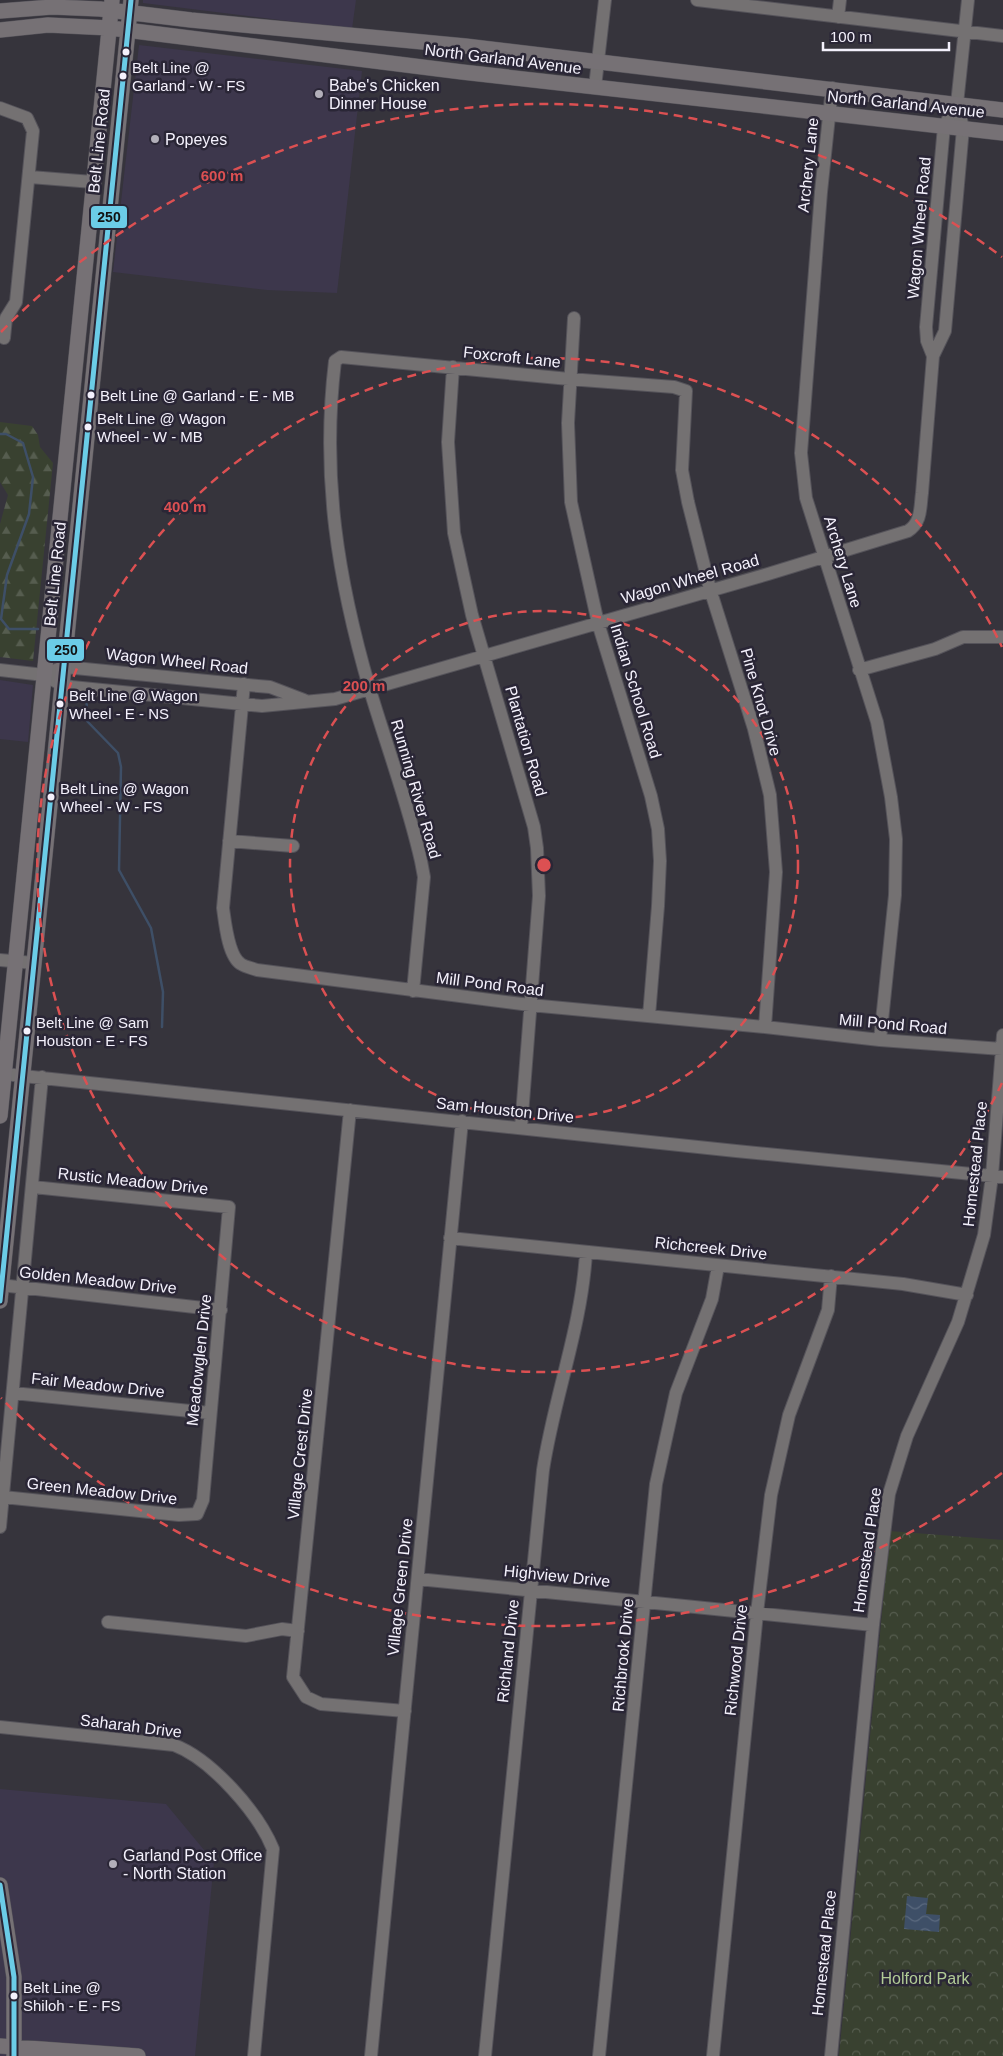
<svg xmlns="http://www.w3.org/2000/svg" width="1003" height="2056" viewBox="0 0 1003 2056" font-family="Arial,sans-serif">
<defs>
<pattern id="forest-firs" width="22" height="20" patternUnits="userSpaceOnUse" patternTransform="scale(1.25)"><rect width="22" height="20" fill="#394130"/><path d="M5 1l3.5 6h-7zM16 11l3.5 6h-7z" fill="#565d4f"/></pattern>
<pattern id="park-crowns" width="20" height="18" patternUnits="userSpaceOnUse" patternTransform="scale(1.25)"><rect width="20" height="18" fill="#394130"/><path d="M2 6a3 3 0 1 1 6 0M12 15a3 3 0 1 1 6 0" fill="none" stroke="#565d4f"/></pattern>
<pattern id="water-waves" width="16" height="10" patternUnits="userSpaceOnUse" patternTransform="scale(1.25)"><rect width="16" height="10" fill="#3e4f67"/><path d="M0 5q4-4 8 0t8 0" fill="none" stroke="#5a697e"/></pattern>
</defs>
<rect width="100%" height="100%" fill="#36343c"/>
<path fill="#3d374c" d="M143,0H356L352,29L143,3Z
M139,45L362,71L337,293L267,290L113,272Z
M0,680L33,685L28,742L0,739Z
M0,1789L166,1804L214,1862L195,2056H0Z"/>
<path fill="url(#forest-firs)" d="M0,422L32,426L38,435L40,447L53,463L33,661L0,657V524L8,495L0,482Z"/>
<path fill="url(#park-crowns)" d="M890,1531L1003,1540V2056H839Z"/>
<path fill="url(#water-waves)" d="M907,1896L928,1898L926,1914L940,1915L939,1932L904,1929Z"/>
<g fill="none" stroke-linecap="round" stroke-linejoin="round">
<path stroke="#3e4f67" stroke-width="2.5" d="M0,434H6L23,443L33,477L29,514L7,575L1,619L9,629H38
M87,696L86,720L118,753L121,767L119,870L151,928L163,992L162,1027"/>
<g stroke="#55535a" stroke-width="14">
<path id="minor" d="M697,0L1003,36
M838,17L840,0
M595,87L605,0
M832,88L821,192L801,453L806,498L877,722L891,797L896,839L895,895L880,1040
M0,108L27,118L33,131L16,302L6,318L4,338
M30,177L93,182
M574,318L568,423L571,502L598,623L651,796L658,829L660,861L658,906L649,1016
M933,356L945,331L963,128L957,104L968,0
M453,367L448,442L454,533L472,615L534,827L537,848L539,896L521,1128
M0,670L44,675L62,685L72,687L262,706L335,699L768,574L908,531C922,522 920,507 922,493L933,356L927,341L926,327L944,126L957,104
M859,670L935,649L963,637H1003
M44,675L63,667L75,668L258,686L270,687L304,700
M244,684L223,908C225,922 228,956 241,964C245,967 252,968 257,970L530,1005L765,1027L880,1040L1002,1049
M229,841L293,846
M0,960L34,963
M413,991L424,877L421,861C408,803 387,747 370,690C338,580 321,477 335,361L341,357L569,379L674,387L686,391L682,470L688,502L710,589L754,729L770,795L776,872L765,1027
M4,1074L736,1151L1003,1177
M350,1110L293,1677L306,1697L321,1704L405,1711
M450,1238L903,1284L967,1295
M0,1285L221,1310
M13,1393L210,1413
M3,1497L179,1515L197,1514L203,1500L229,1207L33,1187
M0,1527L42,1077
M418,1579L873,1625
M108,1622L246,1636L282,1629L298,1631
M0,1727L174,1745C211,1759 258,1812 273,1849L254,2056
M371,2056L462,1121
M485,2056L543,1470C554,1397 582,1326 586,1252
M599,2056L656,1484L676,1393L712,1299L718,1266
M713,2056L757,1613L771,1495L789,1415L828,1310L831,1276
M831,2056L873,1625L889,1494L907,1436L958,1322L984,1235L992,1176L1003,1035"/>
</g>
<g stroke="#55535a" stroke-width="16">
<path id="major" d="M0,11L52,7L100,9L191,20L465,46L1003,110
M0,30L48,25L110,28L462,72L1003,133
M0,1116L112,0
M0,1301L131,0
M0,1885L14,1977V2056
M0,2046L138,2056"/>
</g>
<use href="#minor" stroke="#747172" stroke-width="12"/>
<use href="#major" stroke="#767175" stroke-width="15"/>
<g stroke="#2a2636" stroke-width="9">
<path id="bus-1" d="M0,1301L131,0
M0,1885L14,1977V2056"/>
</g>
<use href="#bus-1" stroke="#6bcce7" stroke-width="5"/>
</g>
<g fill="none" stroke="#dc5052" stroke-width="2.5" stroke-dasharray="9 6">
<circle cx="544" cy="865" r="254"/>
<path d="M1002 1083A507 507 0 1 1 1002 647"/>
<path d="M1002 1473A761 761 0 0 1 1 1398M1 332A761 761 0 0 1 1002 257"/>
</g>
<g fill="#f4f1fc" stroke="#2a2636" stroke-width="2">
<circle cx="126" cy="52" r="4.5"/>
<circle cx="123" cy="76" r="4.5"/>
<circle cx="91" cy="395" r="4.5"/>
<circle cx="88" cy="427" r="4.5"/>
<circle cx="60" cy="704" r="4.5"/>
<circle cx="51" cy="797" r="4.5"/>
<circle cx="27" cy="1031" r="4.5"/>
<circle cx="14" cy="1996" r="4.5"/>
</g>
<g fill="#b2afb9" stroke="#2a2636" stroke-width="2">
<circle cx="319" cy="94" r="5"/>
<circle cx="155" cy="139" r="5"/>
<circle cx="113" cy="1864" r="5"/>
</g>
<g text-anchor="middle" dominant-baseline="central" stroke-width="5" stroke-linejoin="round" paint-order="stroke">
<g font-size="15" fill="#f4f1fc" stroke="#2a2636" text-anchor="start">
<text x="132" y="67">Belt Line @<tspan x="132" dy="18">Garland - W - FS</tspan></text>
<text x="100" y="395">Belt Line @ Garland - E - MB</text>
<text x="97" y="418">Belt Line @ Wagon<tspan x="97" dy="18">Wheel - W - MB</tspan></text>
<text x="69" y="695">Belt Line @ Wagon<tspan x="69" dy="18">Wheel - E - NS</tspan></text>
<text x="60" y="788">Belt Line @ Wagon<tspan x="60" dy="18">Wheel - W - FS</tspan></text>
<text x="36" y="1022">Belt Line @ Sam<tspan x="36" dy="18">Houston - E - FS</tspan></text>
<text x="23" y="1987">Belt Line @<tspan x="23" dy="18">Shiloh - E - FS</tspan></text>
</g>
<g font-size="16" fill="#f4f1fc" stroke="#2a2636">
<text transform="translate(503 59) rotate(7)">North Garland Avenue</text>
<text transform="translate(906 104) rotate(6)">North Garland Avenue</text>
<text transform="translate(99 141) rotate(-84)">Belt Line Road</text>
<text transform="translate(808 165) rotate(-84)">Archery Lane</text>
<text transform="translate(919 228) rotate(-85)">Wagon Wheel Road</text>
<text transform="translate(512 357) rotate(6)">Foxcroft Lane</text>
<text transform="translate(843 562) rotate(73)">Archery Lane</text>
<text transform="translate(55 574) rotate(-84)">Belt Line Road</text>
<text transform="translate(690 579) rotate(-16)">Wagon Wheel Road</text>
<text transform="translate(177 661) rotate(6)">Wagon Wheel Road</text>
<text transform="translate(636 691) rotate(73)">Indian School Road</text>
<text transform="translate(761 702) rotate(74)">Pine Knot Drive</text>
<text transform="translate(526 741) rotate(74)">Plantation Road</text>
<text transform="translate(416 789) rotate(74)">Running River Road</text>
<text transform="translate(490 984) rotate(7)">Mill Pond Road</text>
<text transform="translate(893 1024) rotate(5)">Mill Pond Road</text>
<text transform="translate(505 1110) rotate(6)">Sam Houston Drive</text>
<text transform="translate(975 1164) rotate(-84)">Homestead Place</text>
<text transform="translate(133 1181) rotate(6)">Rustic Meadow Drive</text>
<text transform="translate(711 1248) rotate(6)">Richcreek Drive</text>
<text transform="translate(98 1280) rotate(6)">Golden Meadow Drive</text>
<text transform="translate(199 1360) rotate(-84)">Meadowglen Drive</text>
<text transform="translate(98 1385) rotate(6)">Fair Meadow Drive</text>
<text transform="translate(300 1454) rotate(-84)">Village Crest Drive</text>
<text transform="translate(102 1491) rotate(6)">Green Meadow Drive</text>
<text transform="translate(867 1550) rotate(-82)">Homestead Place</text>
<text transform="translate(557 1576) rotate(6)">Highview Drive</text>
<text transform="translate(400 1587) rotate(-84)">Village Green Drive</text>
<text transform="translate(508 1651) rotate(-84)">Richland Drive</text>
<text transform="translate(623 1655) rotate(-85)">Richbrook Drive</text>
<text transform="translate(736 1660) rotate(-84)">Richwood Drive</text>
<text transform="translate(131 1726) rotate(7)">Saharah Drive</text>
<text transform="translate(824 1953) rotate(-84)">Homestead Place</text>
</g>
<g font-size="16" fill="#f4f1fc" stroke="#2a2636" text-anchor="start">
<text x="329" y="85">Babe's Chicken<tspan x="329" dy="18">Dinner House</tspan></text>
<text x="165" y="139">Popeyes</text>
<text x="123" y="1855">Garland Post Office<tspan x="123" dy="18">- North Station</tspan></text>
</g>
<g font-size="16" fill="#b1cb96" stroke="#2a2636">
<text x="925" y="1978">Holford Park</text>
</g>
</g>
<circle cx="544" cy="865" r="8" fill="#dc5052" stroke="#2a2636" stroke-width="2.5"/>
<g font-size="15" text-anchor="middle" font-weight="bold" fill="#dc5052" stroke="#2a2636" stroke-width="5" stroke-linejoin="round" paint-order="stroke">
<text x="222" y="181">600 m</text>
<text x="185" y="512">400 m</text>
<text x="364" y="691">200 m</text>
</g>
<g stroke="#2a2636" stroke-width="2">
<rect x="90" y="205" width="38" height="24" rx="5" fill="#6bcce7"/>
<rect x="46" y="638" width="39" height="24" rx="5" fill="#6bcce7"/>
</g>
<g font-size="14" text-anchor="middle" font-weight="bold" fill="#111">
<text x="109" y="222">250</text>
<text x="66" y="655">250</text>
</g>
<path d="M823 42v8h126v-8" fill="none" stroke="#f4f1fc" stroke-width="2.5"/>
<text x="830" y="42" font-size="15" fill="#f4f1fc" stroke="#2a2636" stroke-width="4" paint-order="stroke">100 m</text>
</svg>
